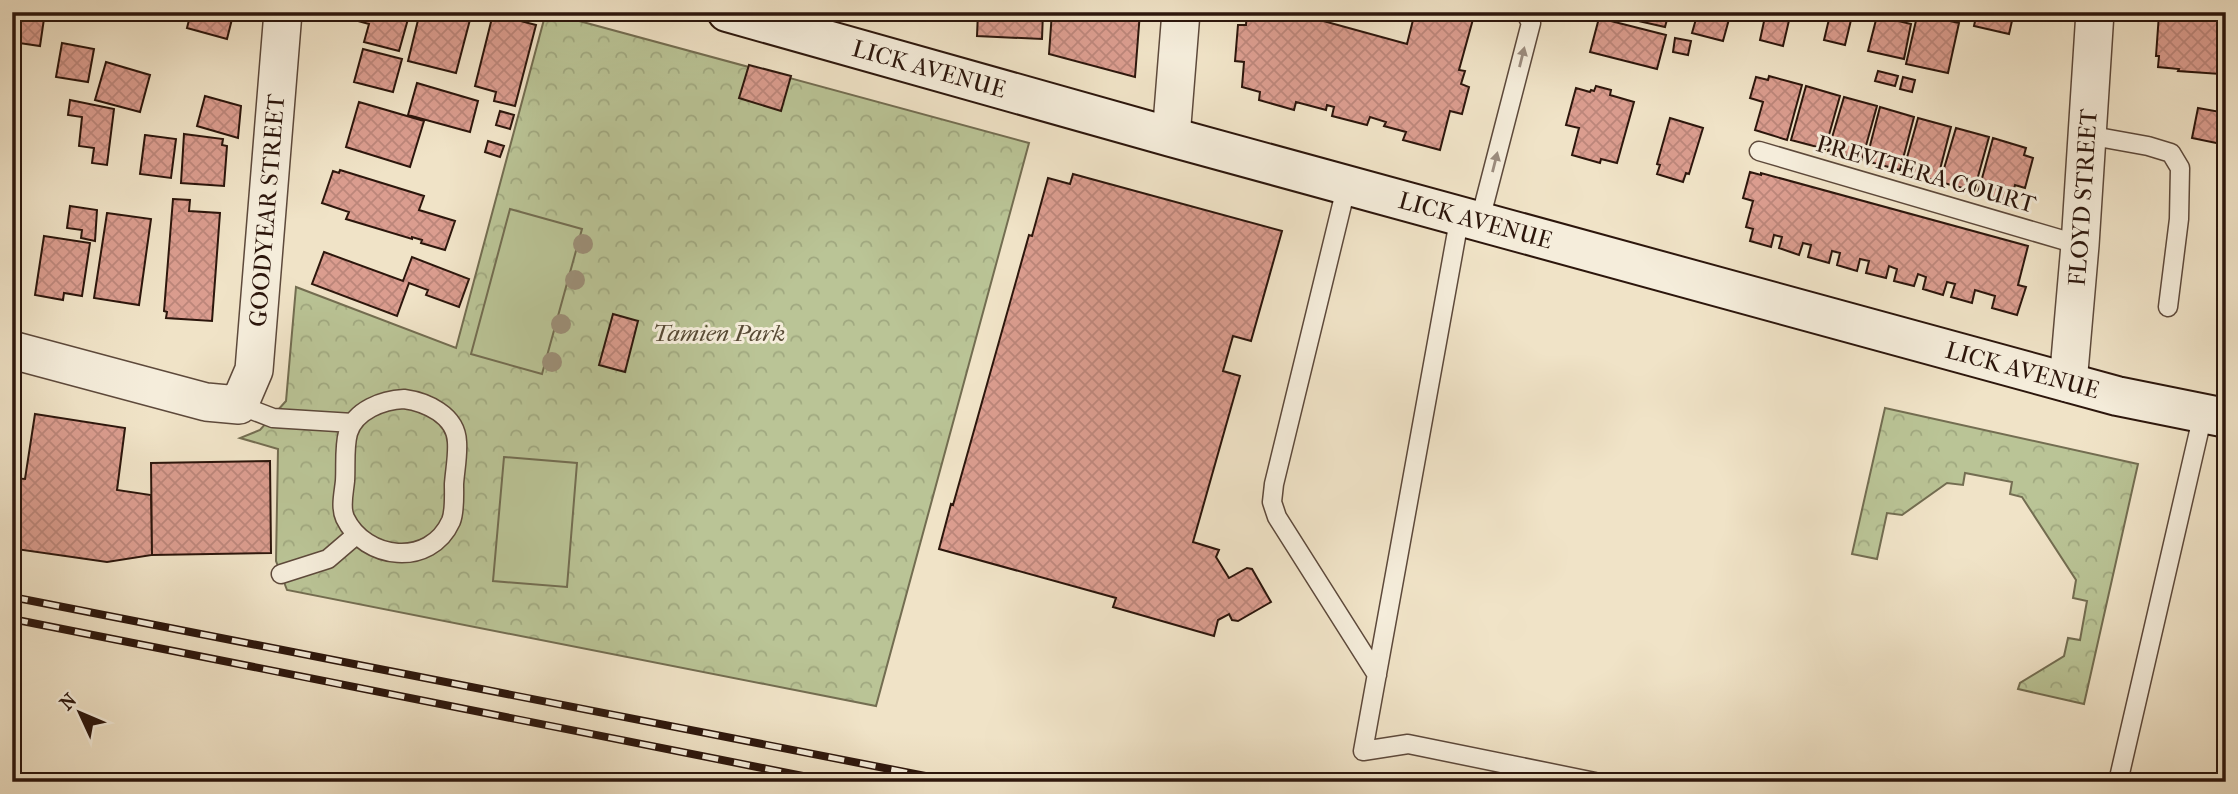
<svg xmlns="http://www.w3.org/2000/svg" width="2238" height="794" viewBox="0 0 2238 794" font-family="'IM FELL French Canon',serif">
<defs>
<pattern id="forest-crowns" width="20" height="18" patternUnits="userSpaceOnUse" patternTransform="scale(1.75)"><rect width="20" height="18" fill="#bac496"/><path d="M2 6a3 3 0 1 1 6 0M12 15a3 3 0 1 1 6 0" fill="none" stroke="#a0a880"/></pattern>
<pattern id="building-cross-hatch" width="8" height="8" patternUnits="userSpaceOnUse" patternTransform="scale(1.75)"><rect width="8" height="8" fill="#db9d8f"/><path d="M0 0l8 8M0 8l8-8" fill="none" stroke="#bc867a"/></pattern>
</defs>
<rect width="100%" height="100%" fill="#f0e3c7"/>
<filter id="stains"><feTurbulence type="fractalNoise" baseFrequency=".00286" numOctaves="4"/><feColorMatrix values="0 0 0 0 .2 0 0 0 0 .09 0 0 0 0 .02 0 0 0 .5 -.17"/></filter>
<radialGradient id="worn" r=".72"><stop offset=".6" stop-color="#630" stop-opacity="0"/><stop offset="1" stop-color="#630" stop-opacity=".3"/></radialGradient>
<path fill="url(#forest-crowns)" stroke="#736d51" stroke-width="2" d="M546,12L1029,143L876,706L287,590L276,561L278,449L240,438L260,430L286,401L296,287L456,348Z
M1885,408L2138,464L2084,704L2018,689L2020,683L2064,656L2068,638L2080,640L2087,601L2073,598L2076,580L2022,497L2010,494L2012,482L1965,473L1963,485L1947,483L1902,515L1887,513L1877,559L1852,554Z"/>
<path fill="#bac496" stroke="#736d51" stroke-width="2" d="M510,209L582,229L542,374L471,354Z
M504,457L577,463L567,587L493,581Z"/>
<path fill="url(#building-cross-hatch)" stroke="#2c160c" stroke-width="2" d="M12,12H45L40,46L12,42Z
M191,12H227L233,15L227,39L187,28Z
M410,12L399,51L364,42L369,24L329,13Z
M420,12H472L456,73L408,61Z
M978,12H1043L1042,39L977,36Z
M1052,12H1140L1135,77L1049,54Z
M1247,12H1305V16L1407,44L1415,12H1475L1459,70L1465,71L1461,84L1469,87L1462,114L1450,111L1440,150L1403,140L1406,132L1384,126L1386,122L1370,117L1367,125L1332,116L1334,107L1327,105L1326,110L1296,102L1294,110L1259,100L1260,92L1242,87L1244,62L1235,61L1238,25H1246Z
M1636,12H1669L1665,27L1634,20Z
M1698,12H1731L1723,41L1692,33Z
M1766,12H1791L1783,46L1760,40Z
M1918,12H1952L1950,21L1959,23L1948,73L1906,64Z
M1977,12H2014L2009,34L1974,26Z
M2162,12H2195L2211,15V12H2226V72H2220V74L2178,71L2179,69L2158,67L2159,56H2156L2159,14Z
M493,14L536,25L515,106L494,101L496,92L475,86Z
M1830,15L1851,20L1845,45L1824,40Z
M1877,16L1911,24L1904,59L1868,51Z
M1599,18L1666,35L1657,69L1590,52Z
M1675,38L1691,41L1688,55L1673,52Z
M62,43L94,49L88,82L56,77Z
M363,49L402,59L393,92L354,82Z
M106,62L150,75L140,112L95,100Z
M749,65L791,76L781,111L739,98Z
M1878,71L1898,76L1895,86L1875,81Z
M1769,76L1802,85L1787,140L1755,130L1763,102L1750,98L1756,77L1768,80Z
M1903,77L1915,80L1912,92L1900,89Z
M417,83L478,101L470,132L408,115Z
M1596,86L1611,90L1610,95L1634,102L1617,163L1601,159L1600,163L1572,155L1579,128L1566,125L1576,88L1590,92L1591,90L1594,91Z
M1806,86L1840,96L1825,149L1791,140Z
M205,96L241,106L238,138L197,126Z
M1844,97L1877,106L1862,160L1828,151Z
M70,100L114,109L107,165L92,163L94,148L79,146L82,117L68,115Z
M359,102L424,121L410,167L346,147Z
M1880,107L1914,117L1900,170L1866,161Z
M2198,108L2226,113V145L2192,138Z
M500,111L514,115L510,129L496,125Z
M1670,118L1703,128L1689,174L1686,173L1683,182L1657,174L1660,165L1657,164Z
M1918,118L1951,127L1937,181L1903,172Z
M1956,128L1989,137L1974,191L1940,182Z
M184,134L223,139L222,145L227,146L224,186L181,183Z
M145,135L176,139L171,178L140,174Z
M1993,138L2026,148L2024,155L2033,158L2025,188L2015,185L2010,202L1978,193Z
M488,141L504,146L500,157L485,152Z
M340,170L424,196L419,210L455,221L445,250L421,243L422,240L412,237V239L346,219L349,212L322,203L333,171L339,173Z
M1750,172L1761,175V173L2028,246L2018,285L2026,287L2017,315L1992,308L1995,296L1975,290L1972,303L1951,297L1955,284L1947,282L1943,295L1923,289L1926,277L1918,274L1914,286L1894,281L1897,269L1889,266L1886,278L1866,273L1869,261L1860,259L1857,271L1837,265L1840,253L1832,251L1829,263L1808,257L1811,245L1803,243L1799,255L1779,248L1782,237L1774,235L1771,247L1750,241L1753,229L1746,227L1753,201L1743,198Z
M1073,174L1282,231L1251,341L1233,336L1223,371L1240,376L1193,542L1219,550L1216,557L1229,578L1247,568L1252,569L1271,602L1238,621L1232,620L1229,614L1218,620L1214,636L1113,607L1116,598L939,549L951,504L953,505L1029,235L1032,236L1048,178L1070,184Z
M173,199L190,200L189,211L220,213L212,321L166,318L167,312L164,311Z
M70,206L97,210L95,241L81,238L82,230L67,228Z
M107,213L151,219L139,305L94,298Z
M44,236L90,243L82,296L64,293L63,300L35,295Z
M324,252L403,281L412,257L469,279L459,307L426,295L428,290L409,283L397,316L312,284Z
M613,314L638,321L625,372L599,365Z
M35,414L125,428L117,490L151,495L152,555L107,562L16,549L17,546L12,545V478L25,479Z
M270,461L271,553L152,555L151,463Z"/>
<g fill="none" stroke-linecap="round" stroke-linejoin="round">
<g stroke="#5d493b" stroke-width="21">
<path id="lane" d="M2087,135L2148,146L2171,153L2180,168L2179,219L2168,307
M1759,151L2080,245
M1347,184L1274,484L1272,502L1277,517L1377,675
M1460,215L1363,751L1408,744L1595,782
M1480,220L1531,23L1525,12
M404,399C426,402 456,415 457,442C458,456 455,470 454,484C454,495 455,511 451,521C430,568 365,560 345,518C340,507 344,492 345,481C346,466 344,447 348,433C355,410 383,400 404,399Z
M239,405L273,418L353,423
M281,574L328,559L356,535
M2118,782L2203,414"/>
</g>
<g stroke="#5d493b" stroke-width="40">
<g id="street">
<path d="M1171,137L1181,12"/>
<path id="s1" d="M12,350L206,402L239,405L254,370L283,12"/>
<path id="s2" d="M2068,383L2080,245L2095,12"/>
</g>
</g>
<g stroke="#2c160c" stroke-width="42">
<g id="secondary">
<path id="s3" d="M727,12L1171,137L2117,396L2226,418"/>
</g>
</g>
<use href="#lane" stroke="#f5eddb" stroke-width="18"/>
<use href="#street" stroke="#f5eddb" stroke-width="37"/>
<use href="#secondary" stroke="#f5eddb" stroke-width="38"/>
<g stroke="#2c160c" stroke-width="8">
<path id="rail" d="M12,597L956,782
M12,619L833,782"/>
</g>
<use href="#rail" stroke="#f5eddb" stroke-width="5" stroke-dasharray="16" stroke-linecap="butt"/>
</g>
<g fill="#9c8f77">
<circle cx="583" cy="244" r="10"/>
<circle cx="575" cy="280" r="10"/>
<circle cx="561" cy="324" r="10"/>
<circle cx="552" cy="362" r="10"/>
</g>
<defs><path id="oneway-solid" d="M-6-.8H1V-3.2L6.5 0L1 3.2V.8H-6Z" transform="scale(1.75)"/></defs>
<g fill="#9b8c7e">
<use href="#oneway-solid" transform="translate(1522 57) rotate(-76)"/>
<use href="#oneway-solid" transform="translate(1495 162) rotate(-76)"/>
</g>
<g text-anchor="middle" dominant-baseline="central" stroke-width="6" stroke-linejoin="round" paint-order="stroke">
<g font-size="24" fill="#2c160c" stroke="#f5eddb">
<text stroke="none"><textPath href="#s3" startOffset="210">LICK AVENUE</textPath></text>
<text transform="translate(1926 174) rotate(16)">PREVITERA COURT</text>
<text stroke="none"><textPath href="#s2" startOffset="186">FLOYD STREET</textPath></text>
<text stroke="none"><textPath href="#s1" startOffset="432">GOODYEAR STREET</textPath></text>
<text stroke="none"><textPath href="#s3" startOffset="777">LICK AVENUE</textPath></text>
<text stroke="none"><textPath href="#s3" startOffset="1344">LICK AVENUE</textPath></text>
</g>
<g font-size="24" font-style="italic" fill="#574a35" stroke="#f5eddb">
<text x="719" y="333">Tamien Park</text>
</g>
</g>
<rect width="2238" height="794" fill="none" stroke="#f0e3c7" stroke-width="42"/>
<rect x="14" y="14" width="2210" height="766" fill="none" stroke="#2c160c" stroke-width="3.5"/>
<rect x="21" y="21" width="2196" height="752" fill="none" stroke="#2c160c" stroke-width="2"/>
<g transform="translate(80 713) rotate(314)" stroke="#f5eddb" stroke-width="5" paint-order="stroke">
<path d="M0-5L12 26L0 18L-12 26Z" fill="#2c160c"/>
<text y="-10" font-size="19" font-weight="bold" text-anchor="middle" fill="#2c160c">N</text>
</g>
<rect width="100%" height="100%" filter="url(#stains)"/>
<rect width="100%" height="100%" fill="url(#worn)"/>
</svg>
